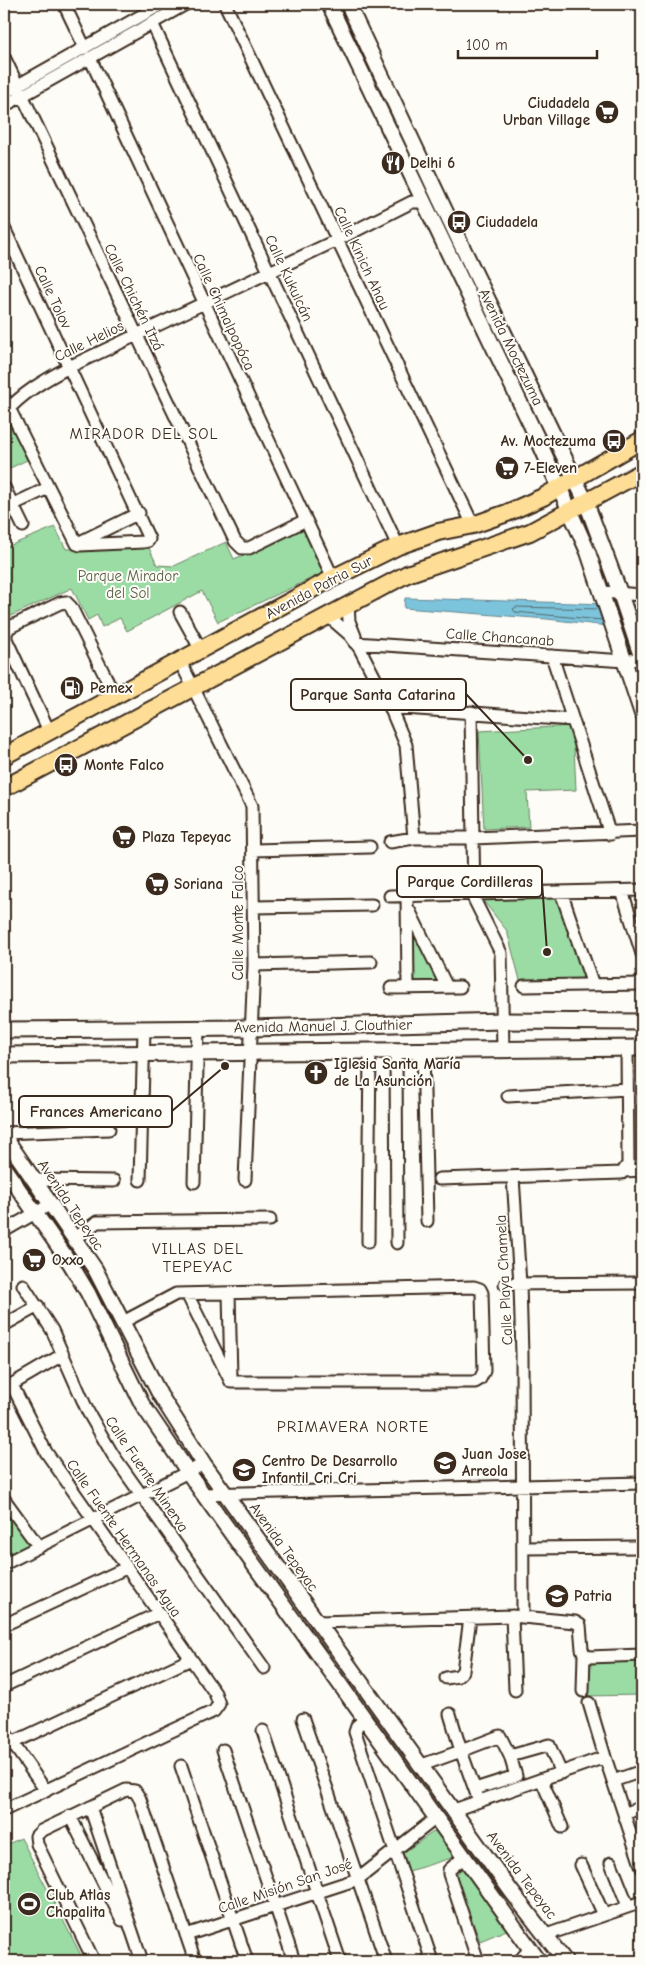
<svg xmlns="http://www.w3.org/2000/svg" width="646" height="1965" viewBox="0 0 646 1965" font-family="'Comic Neue',sans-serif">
<rect width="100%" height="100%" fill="#fdfcf7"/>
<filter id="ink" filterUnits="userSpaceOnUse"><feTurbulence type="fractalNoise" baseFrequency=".02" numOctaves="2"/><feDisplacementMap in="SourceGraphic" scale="10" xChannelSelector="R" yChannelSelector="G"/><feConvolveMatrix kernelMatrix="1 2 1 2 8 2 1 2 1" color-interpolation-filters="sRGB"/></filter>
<g filter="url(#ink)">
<path fill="#9bdba4" stroke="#6b8261" d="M10,423L27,460L4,471V430Z
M55,527L66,549L149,548L157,565L174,566L226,542L234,559L303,529L323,573L218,622L202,591L127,631L120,618L102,627L97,615L88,620L72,588L4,619V548Z
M573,726L576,790L527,792L529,827L484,829L479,731Z
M561,892L593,985L521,984L507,931L478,894Z
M413,934L435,973L436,984L412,985Z
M4,1503L33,1545L4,1559Z
M642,1661V1695L586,1696V1662Z
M439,1828L458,1856L409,1871L403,1853Z
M21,1838L84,1961H4V1846Z
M466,1869L509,1929L480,1941L457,1881V1874L460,1870Z"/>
<path fill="#7cc4dc" stroke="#628690" d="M405,598L642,605V630L547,619L404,608Z"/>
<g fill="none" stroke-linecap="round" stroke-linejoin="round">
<path stroke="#55686a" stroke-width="1" d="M598,609L516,607L513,609L515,612L602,620"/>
<g stroke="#3b2a1e" stroke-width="15">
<path id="minor" d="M64,4L85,48
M225,4L473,525
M152,23L398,546
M4,57L235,541L242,548H249L306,520
M90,58L333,578
M4,93L162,4
M4,106L186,4
M4,228L149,539L148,541L143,542L80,545L77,544
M4,398L77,544
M4,414C22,393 45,380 69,367L337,240L412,202H423
M4,487L23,526
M12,505L48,488
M78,543L139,513
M602,592L642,595
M348,604L349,621L355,636
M180,612L201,650
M327,615L350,635L360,649L390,707L406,745L414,838
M355,643L625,661L642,658
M552,656L610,834
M180,661L252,806L254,965L245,1180
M390,707L573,720
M471,712L474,899L501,953L503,1050
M49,731L6,639V632L10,627L60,603L66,602L71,607L115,696
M390,842L414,838H473L642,831
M253,850L370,847
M622,891L642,954
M561,892L593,985
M407,895L408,988
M390,896L642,890
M253,907L372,905
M409,910L447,987
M254,965L371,962
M524,986L642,984
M391,988L460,987
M423,1050L427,1221
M396,1051L397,1243
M508,1096L627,1089
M4,1133L109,1129
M624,1171L642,1170
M513,1177L520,1284L522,1355L523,1617
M439,1179L622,1173L628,1164L627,1048
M35,1180L114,1181
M140,1180L144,1029
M194,1182L198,1028
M4,1231L51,1204
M75,1238L97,1222L270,1220
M368,1242L370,1051
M505,1284L642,1283
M23,1285L52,1330L88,1412L113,1455L264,1668
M229,1293L231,1378
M187,1294L231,1382
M123,1322L176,1294L474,1287L480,1289L482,1293L484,1371L480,1379L475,1382H231
M4,1325L38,1306
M4,1389L62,1355
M203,1494L642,1483
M4,1499L39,1547
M523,1548L642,1547
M4,1564L204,1464
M512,1616L515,1690
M319,1622L512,1616L575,1622L580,1625L582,1649L584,1654L583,1691
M4,1625L126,1568
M584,1654L589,1657L642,1655
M446,1678L458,1676L463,1671L470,1618
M4,1686L159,1613
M589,1703L605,1757L642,1868
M303,1719L386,1961
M365,1719L357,1726L355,1732L432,1961
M4,1731L46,1791
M263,1731L340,1961
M12,1743L191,1659
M223,1750L294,1961
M422,1765L461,1751L450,1714
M181,1766L247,1961
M542,1781L562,1827
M613,1781L642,1771
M475,1789L516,1776L510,1756
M479,1801L461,1751L500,1736L510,1756L549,1745L561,1773
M90,1807L142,1961
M4,1810L214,1711L219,1704L215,1693L46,1452L12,1385
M454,1810L605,1757
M624,1814L642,1807
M70,1816L122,1920
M464,1857L449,1870V1874L478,1961
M611,1863L628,1906
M581,1865L604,1915
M186,1935L358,1879L436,1818
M546,1935L642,1902
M94,1961L37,1844L36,1836L41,1831L126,1790L135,1791L140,1799L195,1961
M523,1961L522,1958L530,1949"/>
</g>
<g stroke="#3b2a1e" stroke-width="18">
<path id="tertiary" d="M329,4L540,444L588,552L642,714
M348,4L459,240L586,502L620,593L642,659
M4,1136L95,1269L160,1395L204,1464L511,1891L565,1961
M4,1168L70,1263L88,1293L142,1404L203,1494L539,1961"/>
</g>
<g stroke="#3b2a1e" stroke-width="19">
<path id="secondary" d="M4,1030L252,1028L502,1021L642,1022
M4,1055L642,1048"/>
</g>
<g stroke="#3b2a1e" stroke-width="20">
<path id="primary" d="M4,756L333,578L398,546L438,532L473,525L507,513L543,497L642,440
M4,788L407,574L530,532L642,472"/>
</g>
<use href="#minor" stroke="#fdfcf7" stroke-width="11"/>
<use href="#tertiary" stroke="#fdfcf7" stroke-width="14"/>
<use href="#secondary" stroke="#fdfcf7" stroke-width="15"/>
<use href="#primary" stroke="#fede96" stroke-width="16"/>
</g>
</g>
<defs>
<g id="supermarket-disc" transform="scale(1.25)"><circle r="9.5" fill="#3b2a1e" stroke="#fdfcf7"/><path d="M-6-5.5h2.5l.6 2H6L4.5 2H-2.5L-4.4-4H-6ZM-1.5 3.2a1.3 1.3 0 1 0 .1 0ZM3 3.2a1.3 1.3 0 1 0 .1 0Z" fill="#fff"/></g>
<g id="restaurant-disc" transform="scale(1.25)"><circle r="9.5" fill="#3b2a1e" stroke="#fdfcf7"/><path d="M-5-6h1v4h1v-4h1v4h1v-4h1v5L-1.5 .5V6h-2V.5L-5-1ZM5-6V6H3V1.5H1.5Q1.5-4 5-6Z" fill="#fff"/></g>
<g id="bus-disc" transform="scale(1.25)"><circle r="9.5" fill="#3b2a1e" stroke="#fdfcf7"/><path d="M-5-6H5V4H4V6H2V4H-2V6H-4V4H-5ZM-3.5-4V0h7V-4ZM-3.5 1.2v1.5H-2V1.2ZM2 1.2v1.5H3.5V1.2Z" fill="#fff"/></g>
<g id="fuel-disc" transform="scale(1.25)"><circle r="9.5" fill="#3b2a1e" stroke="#fdfcf7"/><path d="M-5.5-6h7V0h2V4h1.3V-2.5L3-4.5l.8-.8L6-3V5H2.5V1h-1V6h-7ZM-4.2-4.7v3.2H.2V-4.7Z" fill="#fff"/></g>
<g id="church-disc" transform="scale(1.25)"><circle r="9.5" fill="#3b2a1e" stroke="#fdfcf7"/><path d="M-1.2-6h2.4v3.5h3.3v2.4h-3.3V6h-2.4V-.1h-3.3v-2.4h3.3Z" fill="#fff"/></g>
<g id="school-disc" transform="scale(1.25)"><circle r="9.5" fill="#3b2a1e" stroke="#fdfcf7"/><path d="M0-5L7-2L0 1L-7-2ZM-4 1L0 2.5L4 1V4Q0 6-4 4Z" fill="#fff"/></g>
<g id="stadium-disc" transform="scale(1.25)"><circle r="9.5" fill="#3b2a1e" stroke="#fdfcf7"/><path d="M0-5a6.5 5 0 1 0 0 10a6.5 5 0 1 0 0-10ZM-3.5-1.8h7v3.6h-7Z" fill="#fff"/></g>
</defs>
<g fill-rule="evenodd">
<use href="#supermarket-disc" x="607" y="112"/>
<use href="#restaurant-disc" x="393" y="163"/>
<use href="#bus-disc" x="459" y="222"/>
<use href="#bus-disc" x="614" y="441"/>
<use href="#supermarket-disc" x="507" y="468"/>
<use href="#fuel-disc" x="72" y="688"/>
<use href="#bus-disc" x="66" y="765"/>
<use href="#supermarket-disc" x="124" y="837"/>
<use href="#supermarket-disc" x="157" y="884"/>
<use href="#church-disc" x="316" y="1073"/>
<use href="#supermarket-disc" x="34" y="1260"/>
<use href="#school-disc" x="445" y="1463"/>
<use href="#school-disc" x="244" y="1470"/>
<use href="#school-disc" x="557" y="1596"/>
<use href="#stadium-disc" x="29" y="1904"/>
</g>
<g text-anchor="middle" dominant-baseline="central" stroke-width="4" stroke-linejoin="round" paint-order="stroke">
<g font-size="15" font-weight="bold" fill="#3b2a1e" stroke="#fdfcf7" text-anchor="start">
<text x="590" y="103" text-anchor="end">Ciudadela<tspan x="590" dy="17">Urban Village</tspan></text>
<text x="410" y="163">Delhi 6</text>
<text x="476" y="222">Ciudadela</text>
<text x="596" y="441" text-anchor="end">Av. Moctezuma</text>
<text x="524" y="468">7-Eleven</text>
<text x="90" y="688">Pemex</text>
<text x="84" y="765">Monte Falco</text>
<text x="142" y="837">Plaza Tepeyac</text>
<text x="174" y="884">Soriana</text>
<text x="334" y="1064">Iglesia Santa María<tspan x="334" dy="17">de La Asunción</tspan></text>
<text x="52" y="1260">Oxxo</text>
<text x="462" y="1454">Juan Jose<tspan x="462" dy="17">Arreola</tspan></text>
<text x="262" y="1461">Centro De Desarrollo<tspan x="262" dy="17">Infantil Cri Cri</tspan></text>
<text x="574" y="1596">Patria</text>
<text x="46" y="1895">Club Atlas<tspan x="46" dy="17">Chapalita</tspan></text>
</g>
<g font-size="15" fill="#3b2a1e" stroke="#fdfcf7">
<text transform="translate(362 258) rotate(65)">Calle Kinich Ahau</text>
<text transform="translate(289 278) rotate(65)">Calle Kukulcán</text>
<text transform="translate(53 297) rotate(65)">Calle Tolov</text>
<text transform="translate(134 297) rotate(64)">Calle Chichén Itzá</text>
<text transform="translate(224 312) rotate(65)">Calle Chimalpopóca</text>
<text transform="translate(89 341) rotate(-26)">Calle Helios</text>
<text transform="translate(511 347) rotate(64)">Avenida Moctezuma</text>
<text transform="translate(319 587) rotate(-28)">Avenida Patria Sur</text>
<text transform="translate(500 637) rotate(4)">Calle Chancanab</text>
<text transform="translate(238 923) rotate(-90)">Calle Monte Falco</text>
<text transform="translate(323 1026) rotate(-1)">Avenida Manuel J. Clouthier</text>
<text transform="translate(71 1205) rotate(56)">Avenida Tepeyac</text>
<text transform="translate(504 1280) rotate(-93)">Calle Playa Chamela</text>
<text transform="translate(147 1474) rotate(56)">Calle Fuente Minerva</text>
<text transform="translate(124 1538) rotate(55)">Calle Fuente Hermanas Agua</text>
<text transform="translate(284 1547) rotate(54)">Avenida Tepeyac</text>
<text transform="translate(522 1875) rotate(53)">Avenida Tepeyac</text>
<text transform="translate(285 1886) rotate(-19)">Calle Misión San José</text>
</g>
<g font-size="15" fill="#585f46" stroke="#fdfcf7">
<text x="128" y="576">Parque Mirador<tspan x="128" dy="17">del Sol</tspan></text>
</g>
<g font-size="16" letter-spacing="1" fill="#3b2a1e" stroke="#fdfcf7">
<text x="144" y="434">MIRADOR DEL SOL</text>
<text x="198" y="1249">VILLAS DEL<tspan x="198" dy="18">TEPEYAC</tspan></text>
<text x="353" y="1427">PRIMAVERA NORTE</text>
</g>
</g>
<path fill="none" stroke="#3b2a1e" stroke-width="2" d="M528 760L466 694M547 952L542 882M225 1066L172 1111"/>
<g fill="#3b2a1e" stroke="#fdfcf7" stroke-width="2">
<circle cx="528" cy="760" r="5"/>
<circle cx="547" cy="952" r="5"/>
<circle cx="225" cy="1066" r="5"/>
</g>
<g fill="#fdfcf7" stroke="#3b2a1e" stroke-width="2">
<rect x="291" y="679" width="175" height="31" rx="5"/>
<rect x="397" y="866" width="145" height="31" rx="5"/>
<rect x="19" y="1096" width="153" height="31" rx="5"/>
</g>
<g font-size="16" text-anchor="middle" font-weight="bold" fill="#3b2a1e">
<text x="378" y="700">Parque Santa Catarina</text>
<text x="470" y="887">Parque Cordilleras</text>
<text x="96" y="1117">Frances Americano</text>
</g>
<rect width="646" height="1965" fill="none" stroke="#fdfcf7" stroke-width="20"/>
<rect x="10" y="10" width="626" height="1945" fill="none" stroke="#3b2a1e" stroke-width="2" filter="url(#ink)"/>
<path d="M458 50v8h139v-8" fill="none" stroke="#3b2a1e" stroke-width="2.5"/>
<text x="466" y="50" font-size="15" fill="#3b2a1e" stroke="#fdfcf7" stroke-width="4" paint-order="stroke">100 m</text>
</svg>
